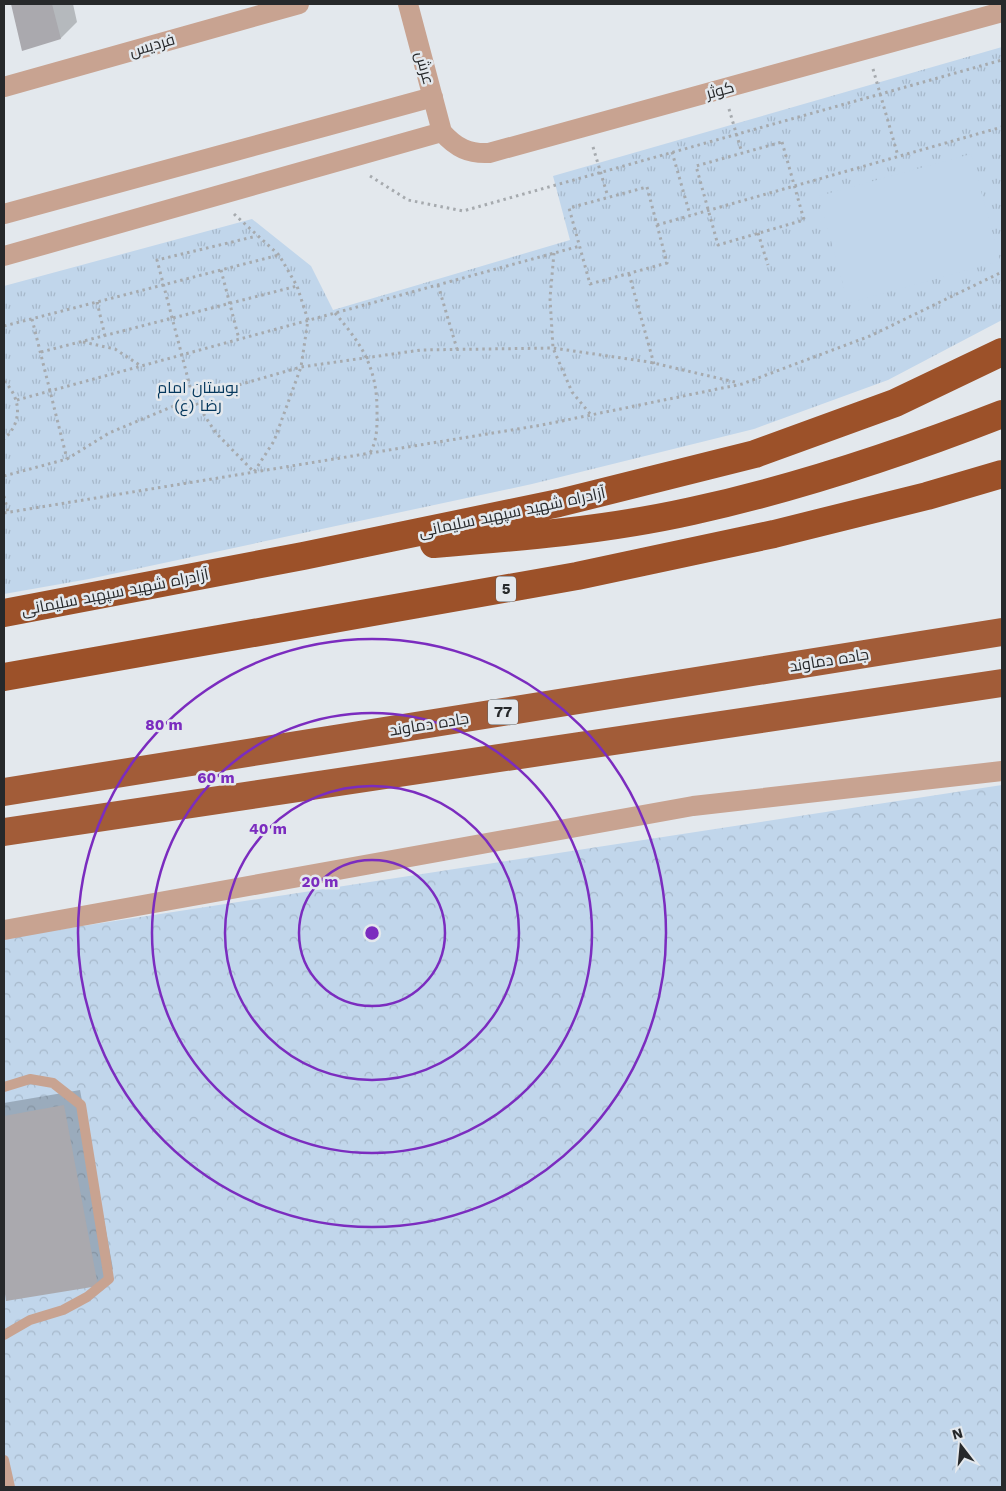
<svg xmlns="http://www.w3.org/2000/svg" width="1006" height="1491" viewBox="0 0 1006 1491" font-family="'Work Sans',Cairo,sans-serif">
<defs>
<pattern id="grass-tufts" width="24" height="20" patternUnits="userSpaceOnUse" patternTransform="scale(1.25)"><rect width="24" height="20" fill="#c1d6eb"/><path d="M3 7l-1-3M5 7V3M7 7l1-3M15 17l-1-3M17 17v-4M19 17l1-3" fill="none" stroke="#a6b8ca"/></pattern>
<pattern id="forest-crowns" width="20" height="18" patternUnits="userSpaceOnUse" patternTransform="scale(1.25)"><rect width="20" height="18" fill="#c1d6eb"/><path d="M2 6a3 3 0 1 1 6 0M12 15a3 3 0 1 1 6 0" fill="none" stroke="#a6b8ca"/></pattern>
</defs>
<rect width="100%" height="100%" fill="#e3e8ed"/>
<path fill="url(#grass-tufts)" d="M1002,47V320L888,380L754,429L532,484L89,579L4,594V286L252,219L311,266L333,310L570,240L553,176Z"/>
<path fill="url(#forest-crowns)" d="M1002,785V1487H4V938Z"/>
<path fill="#c1d6eb" d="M971,154L1000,261L848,303L819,196Z"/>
<path fill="#0003" d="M12,4H73L77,22L61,38L23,49Z
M80,1090L113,1269L97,1285L7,1299L4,1280V1103Z"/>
<path fill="#aaa9ae" d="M11,4H52L61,39L22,51Z
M64,1105L98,1286L6,1301L4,1287V1116Z"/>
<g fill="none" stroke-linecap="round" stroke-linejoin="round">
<path stroke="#a6aaae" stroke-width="3" stroke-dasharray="2.5 4" stroke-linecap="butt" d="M873,69L898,156
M729,109L742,153
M782,142L804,220L718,245L696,166Z
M593,147L608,197
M672,152L690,215
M370,176L408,200L463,211L1002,60
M647,187L667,263L590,284L569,208Z
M234,214L279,255L297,286L308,320L301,367L274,441L254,472L216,433L193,398L157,260L257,236
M657,225L1002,127
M758,233L768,265
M554,253L550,298L553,348L572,392L591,415
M221,270L239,339
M629,274L654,364
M438,285L457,349
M97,302L105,336
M335,313C363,346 378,369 377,415C377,429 377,440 370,453
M32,319L67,459
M4,326L279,255
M83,342L115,349L141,366
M41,352L297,286
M4,381C21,398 23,422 4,439
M17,400L580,246
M4,476L67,459L109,433L193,398L301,367L421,350L553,348L649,362L739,383
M4,496L8,512
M4,513L542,425L742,384L870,336L1002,272"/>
<path stroke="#c8a391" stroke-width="10" d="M4,1087L30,1079L53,1083L81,1105L109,1279L87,1297L63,1310L30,1320L4,1335
M4,1460L10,1487"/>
<path stroke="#c8a391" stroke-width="20" d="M408,4L442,132C456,148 469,154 489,153L1002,12
M4,87L299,4
M4,214L433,97
M4,256L442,132
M4,930L693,806L1002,771"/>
<path stroke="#a25c38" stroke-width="28" d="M4,792L1002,632
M4,832L1002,683"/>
<path stroke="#9c5129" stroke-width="28" d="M434,544C521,537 607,530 692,511C797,488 902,453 1002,414
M4,613L303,556L559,503L755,454L895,403L1002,352
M4,677L577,576L774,534L927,496L1002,474"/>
</g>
<g fill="none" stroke="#7b2cbf" stroke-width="2.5">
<circle cx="372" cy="933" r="73"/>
<circle cx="372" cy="933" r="147"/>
<circle cx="372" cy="933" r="220"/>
<circle cx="372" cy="933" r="294"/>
</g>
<g text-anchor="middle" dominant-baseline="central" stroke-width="5" stroke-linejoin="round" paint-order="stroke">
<g fill="#e3e8ed" stroke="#5f6265" stroke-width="1">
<rect x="496" y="576.5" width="20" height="25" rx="4"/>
<rect x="488" y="699.5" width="30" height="25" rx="4"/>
</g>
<g font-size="15" font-weight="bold" fill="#27292b">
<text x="506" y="589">5</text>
<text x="503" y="712">77</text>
</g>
<g font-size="16" fill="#27292b" stroke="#e3e8ed">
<text transform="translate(152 45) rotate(-16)">فردیس</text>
<text transform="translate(425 68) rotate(75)">عرش</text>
<text transform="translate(720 90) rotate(-15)">کوثر</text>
<text transform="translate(512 512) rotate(-12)">آزادراه شهید سپهبد سلیمانی</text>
<text transform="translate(115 592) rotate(-11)">آزادراه شهید سپهبد سلیمانی</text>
<text transform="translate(829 660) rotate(-9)">جاده دماوند</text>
<text transform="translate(429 724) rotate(-9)">جاده دماوند</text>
</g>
<g font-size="16" fill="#05385d" stroke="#e3e8ed">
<text x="198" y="387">بوستان امام<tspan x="198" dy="18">رضا (ع)</tspan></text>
</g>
</g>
<circle cx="372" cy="933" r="8" fill="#7b2cbf" stroke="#e3e8ed" stroke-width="2.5"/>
<g font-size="15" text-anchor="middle" font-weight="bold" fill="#7b2cbf" stroke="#e3e8ed" stroke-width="5" stroke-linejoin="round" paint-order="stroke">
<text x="164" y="730">80 m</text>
<text x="216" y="783">60 m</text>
<text x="268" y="834">40 m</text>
<text x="320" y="887">20 m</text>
</g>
<rect width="1006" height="1491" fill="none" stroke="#27292b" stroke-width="10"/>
<g transform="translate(961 1446) rotate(344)" stroke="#e3e8ed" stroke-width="4" paint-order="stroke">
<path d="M0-4L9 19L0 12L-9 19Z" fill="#27292b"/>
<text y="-8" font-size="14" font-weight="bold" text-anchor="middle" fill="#27292b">N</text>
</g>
</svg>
